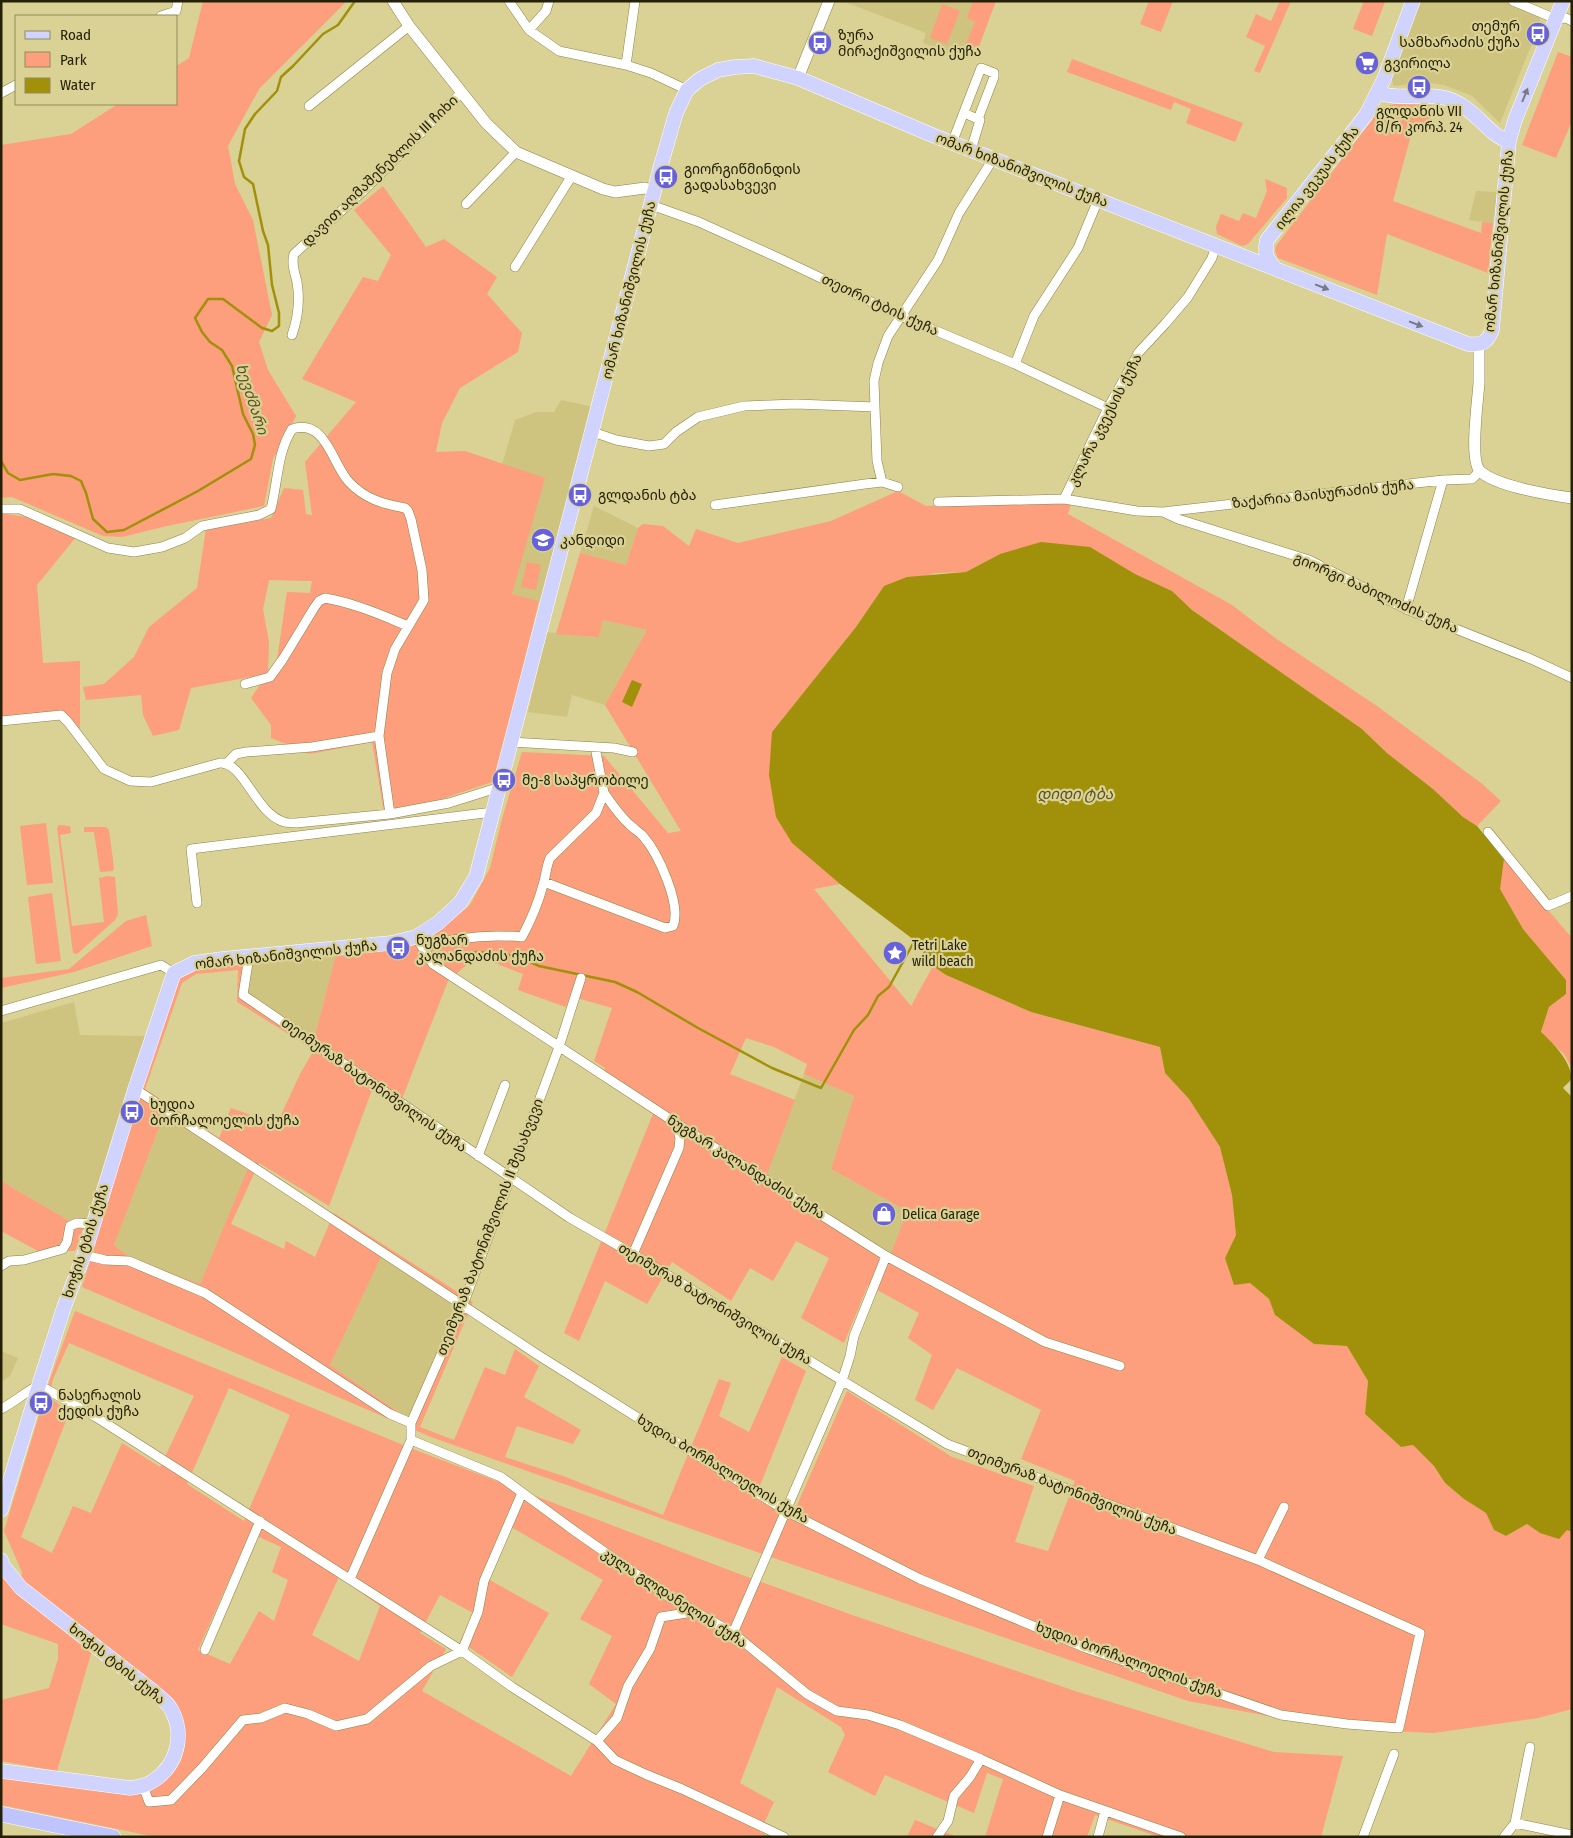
<svg xmlns="http://www.w3.org/2000/svg" width="1573" height="1838" viewBox="0 0 1573 1838" font-family="'Fira Sans Condensed','Noto Sans Georgian',sans-serif">
<rect width="100%" height="100%" fill="#dad194"/>
<path fill="#cfc47f" d="M842,1H988L962,58L923,43L926,33Z
M1421,1H1503L1540,17V23L1500,123L1472,96L1444,85L1425,82L1394,86L1391,78Z
M1476,191L1498,192L1493,223L1469,220Z
M561,400L594,407L542,602L512,594L544,478L502,465L515,420L536,412H554Z
M594,506L638,528L626,565L580,553Z
M603,620L647,630L605,705L572,695L567,717L528,712L546,632L599,637Z
M336,954L315,1036L240,999L244,963Z
M74,1002L80,1035L147,1036L83,1229L1,1181V1023Z
M804,1074L854,1096L831,1169L907,1211L891,1253L766,1177Z
M164,1115L248,1168L200,1284L129,1257L114,1245Z
M381,1256L459,1306L410,1419L330,1365Z
M1,1351L18,1358L10,1376L1,1382Z"/>
<path fill="#fd9e7c" fill-rule="evenodd" d="M203,1H347L259,89L228,146L235,184L253,220L272,315L259,342L268,370L296,416L273,459L264,506L167,526L122,537L103,536L12,497L1,498V145L71,134L118,104H176V66L189,58Z
M973,1H996L978,49L966,44L975,22L967,18Z
M1149,1H1173L1161,32L1140,24Z
M1280,1H1291L1260,73L1254,71L1265,46L1246,37L1256,14L1271,21Z
M1364,1L1385,2L1372,36L1353,29Z
M942,4L960,11L947,44L930,38Z
M1558,52L1572,57V121L1556,158L1522,145Z
M1072,59L1243,123L1235,142L1186,123L1191,109L1174,102L1171,110L1067,72Z
M1394,104L1432,105L1428,132L1413,128L1393,201L1481,233L1482,222L1493,223L1488,273L1387,234L1377,295L1278,258L1275,251L1276,246L1381,108Z
M1265,179L1287,188V198L1248,244L1242,246L1217,234L1216,227L1221,214L1239,221L1243,213L1256,218L1267,191Z
M383,186L426,247L444,239L497,277L487,294L522,333L518,352L460,388L442,423L436,452L465,451L545,478L512,594L539,601L495,781L427,804L384,812L372,742L310,754L271,738V725L251,698L267,674L191,688L179,730L153,736L143,715L141,695L86,700L83,687L104,684L134,657L149,627L197,588L206,529L271,518L284,488L303,490L306,514L312,515L305,462L356,402L302,379L363,277L378,281L391,255L354,210ZM269,580L312,581L310,593L287,592L277,660L268,673L269,642L263,609Z
M898,491L926,506L1053,502L1071,504L1068,514L1232,605L1278,640L1377,706L1481,783L1501,801L1477,826L1463,817L1433,789L1387,753L1362,729L1192,610L1172,591L1135,574L1000,554L966,572L936,573L884,586L856,627L772,732L792,843L840,884L814,889L911,1006L933,966L946,975L1031,1012L1160,1047L1165,1073L1189,1099L1220,1147L1232,1195L1236,1235L1225,1258L1250,1283L1269,1299L1275,1315L1314,1344L1347,1346L1368,1381L1365,1414L1401,1447L1413,1445L1434,1466L1445,1483L1464,1499L1486,1513L1494,1530L1506,1536L1527,1524L1540,1533L1567,1530L1572,1532V1709L1538,1718L1434,1733L1349,1729L1279,1718L1188,1701L768,1556L431,1437L82,1287L158,1034L177,975L189,969L244,963L240,999L315,1036L336,954L405,947L433,936L470,905L490,868L502,819L522,752L604,756L668,833L681,831L605,705L647,630L603,620L599,637L556,634L580,553L626,565L638,528L643,524L663,526L689,546L696,529L738,543L831,521ZM477,956L523,974L518,990L566,1007L570,996L612,1008L594,1061L605,1068L602,1080L653,1114L564,1333L579,1341L605,1281L647,1304L672,1262L731,1301L750,1268L773,1281L796,1241L829,1258L801,1318L844,1343L868,1285L919,1313L908,1338L932,1355L915,1400L933,1410L957,1368L1041,1410L1021,1459L1075,1481L1048,1551L1015,1542L1034,1486L952,1457L847,1391L791,1519L755,1498L806,1371L782,1357L749,1432L719,1416L731,1383L719,1379L663,1515L563,1476L505,1457L517,1426L573,1444L581,1430L524,1397L539,1366L515,1349L505,1375L485,1367L454,1440L420,1427L473,1302L334,1213L315,1257L286,1241L284,1249L231,1224L259,1163L329,1206L372,1090L398,1109L448,981ZM238,970L237,1002L314,1050L300,1074L277,1124L231,1108L219,1138L145,1089L182,983L196,974ZM746,1038L774,1047L807,1064L804,1074L854,1096L831,1169L907,1211L891,1253L1043,1336L1039,1343L895,1265L610,1082L613,1076L766,1177L795,1100L730,1074ZM164,1115L248,1168L200,1284L129,1257L114,1245ZM381,1257L459,1306L409,1419L330,1365Z
M1,513L38,519L76,537L37,585L43,663L80,661V729L61,711L1,718Z
M527,562L541,565L536,590L521,587Z
M46,823L53,883L27,885L20,826Z
M59,825L70,826L71,833L60,835L72,926L104,922L99,878L108,876L115,877L118,914L115,920L77,954L73,953L57,828Z
M84,827H106L109,830L114,868L113,871L100,872L94,832H84Z
M1504,859L1572,938V1068L1564,1054L1541,1033L1549,1007L1566,994V980L1523,929L1499,888Z
M52,893L61,961L36,964L28,897Z
M146,915L152,946L74,972L1,988V978L69,969L126,921Z
M1,1181L83,1229L75,1251H38L1,1231Z
M75,1311L413,1449L734,1572L855,1616L1078,1692L1274,1752L1343,1756L1321,1837H1159L1095,1815L1087,1837H985L1003,1779L987,1773L974,1813L885,1775L875,1796L828,1772L845,1735L841,1727L777,1687L740,1783L774,1802L760,1832L770,1837H156L1,1805V1777L128,1795L154,1787L168,1777L180,1763L185,1746L179,1712L173,1699L21,1580L22,1572L4,1531L50,1379ZM69,1343L194,1396L160,1467L122,1443L91,1513L73,1506L52,1553L21,1537L69,1413L49,1396L53,1379ZM229,1388L290,1415L244,1521L187,1484ZM511,1527L603,1580L580,1619L612,1636L589,1684L616,1704L571,1776L422,1691L446,1649L420,1633L440,1595L475,1614L460,1641L512,1677L549,1613L488,1579ZM250,1533L281,1547L272,1572L288,1580L274,1621L259,1611L230,1664L198,1650ZM339,1577L380,1606L359,1661L312,1635Z
M1,1572L92,1650L57,1771L1,1761V1700L49,1688L58,1659V1644L1,1624Z
M915,1820L957,1837H907Z"/>
<path fill="#a1900a" d="M1041,542L1090,547L1135,574L1172,591L1192,610L1362,729L1387,753L1433,789L1463,817L1477,826L1504,859L1500,889L1523,929L1566,980V994L1549,1007L1541,1032C1551,1041 1573,1063 1571,1079C1570,1082 1565,1085 1563,1088L1572,1097V1532L1567,1530L1559,1539L1540,1533L1527,1524L1506,1536L1494,1530L1486,1513L1464,1499L1445,1483L1434,1466L1413,1445L1401,1447L1365,1414L1368,1381L1347,1346L1314,1344L1275,1315L1269,1299L1250,1283L1234,1285L1225,1258L1236,1235L1232,1195L1220,1147L1189,1099L1165,1073L1160,1047L1031,1012L946,975L933,966L914,940L840,884L792,843L776,817L769,775L772,732L856,627L884,586L907,577L966,572L1000,554Z
M632,680L642,684L632,707L622,702Z"/>
<g fill="none" stroke-linecap="round" stroke-linejoin="round">
<path stroke="#a1900a" stroke-width="2.5" d="M1,461L8,473L20,480L53,474L71,476L81,481L86,493L93,519L107,532L124,530L198,491L251,459L255,445L253,434L243,414L232,366L222,350L210,342L202,332L195,318L208,299H223L262,328L272,331L279,326V313L272,285L268,245L263,231L253,184L244,177L239,161L245,129L255,114L277,91L281,77L293,66L323,34L338,25L355,1
M465,953L478,952L504,954L522,958L539,966L615,982L637,992L698,1028L772,1068L821,1088L854,1030L868,1015L878,996L889,987L915,940"/>
<g stroke="#8c8348" stroke-width="10">
<path id="minor" d="M509,1L529,30L559,51L626,65L651,73L687,90
M1513,1L1556,19L1566,18L1572,21
M161,16L176,11L178,1
M529,30L546,11L549,1
M626,65L635,1
M1,93L16,85
M309,106L409,26
M964,113L980,120L971,150
M952,143L981,68L994,73V77L978,119
M466,204L516,152
M651,205L699,222L783,260L901,316L1015,364L1108,408
M515,267L571,177
M292,335C298,318 300,300 297,282C295,273 291,264 294,254L362,192L461,93
M1015,364L1034,316L1078,248L1098,200
M593,432L616,440L649,446L664,444L676,432L698,417L744,406L796,404L875,407
M882,482L877,461L874,381L878,363L888,336L938,260L959,213L993,159
M1064,499L1108,408L1139,352L1165,324L1188,297L1212,258L1216,245
M938,502L1064,499L1137,511L1163,512L1178,519L1309,560L1406,609L1531,659L1572,678
M715,505L865,484L882,482L898,487
M1,509H20L108,548L134,552L162,547L185,538L202,526L259,515L271,509C278,481 277,453 292,429C326,418 332,464 349,482C365,499 383,504 405,508L408,511L411,519L422,570L424,600L395,649L387,673L379,736L390,814
M1163,512L1443,480L1472,479L1480,471
M1406,609L1443,480
M245,684L270,677L283,659L314,608L319,601L325,598C354,603 381,615 408,626
M1,721L61,715L68,722L104,769L130,781L151,782L220,763C244,762 255,813 284,822C288,823 293,823 296,823L390,814L449,803L500,787
M511,742L614,748L633,752
M227,763L236,754L246,752L312,747L379,736
M1488,832L1548,906L1572,896
M544,882L665,928L673,926C682,905 658,853 643,836C639,832 633,828 629,824C619,815 612,804 604,793
M197,903L191,849L493,812
M416,937L433,964L676,1123L886,1256L1045,1342L1120,1366
M422,947C453,938 489,934 522,937C531,920 538,904 543,885C546,876 546,867 550,858L596,813L604,793L595,747
M249,956L243,995L570,1218L633,1254L947,1444L1258,1560L1284,1507
M1,1011L161,965L174,973
M135,1089L538,1355L786,1511L920,1579L1086,1648L1281,1715L1347,1724L1399,1728L1420,1633L1258,1560
M478,1156L505,1085
M633,1254L679,1148L680,1138L676,1123
M84,1255L105,1260L129,1261L205,1293L390,1414L411,1423L463,1305L559,1047L581,978
M1,1266L9,1261L24,1260L63,1249L67,1242L70,1226L77,1223L93,1224
M1,1409C15,1402 25,1392 39,1385L96,1417L462,1651L478,1612L484,1581L522,1493
M411,1423V1440L501,1477L576,1532L669,1597L733,1633L807,1694L837,1711L868,1715L900,1725L981,1759L1060,1795L1181,1837
M350,1579L411,1440
M733,1633L842,1381L850,1356L854,1336L886,1256
M205,1650L260,1521
M597,1741L617,1718L628,1686L650,1649L661,1617L693,1612
M143,1786L149,1802L171,1800L202,1768L243,1720L261,1718L285,1708L308,1714L336,1726L367,1719L431,1666L462,1651L512,1687L597,1741L615,1760L645,1774L682,1789L784,1837
M1515,1823L1572,1835
M937,1837L948,1821L954,1796L970,1777L981,1759
M1047,1837L1060,1795
M1098,1837L1105,1811
M1363,1837L1394,1754
M1504,1837L1515,1823L1530,1747"/>
</g>
<g stroke="#8c8348" stroke-width="12">
<path id="tertiary" d="M393,1L409,26L486,123L516,152L603,189L615,192L645,188L655,192
M798,78L829,1
M1479,345C1479,358 1479,370 1479,383C1478,400 1469,460 1480,471C1495,486 1550,495 1572,498"/>
</g>
<g stroke="#fff" stroke-width="15">
<path id="primary" d="M1378,92C1399,102 1428,90 1454,101C1477,111 1489,136 1509,141
M1276,269C1267,260 1264,254 1267,240L1366,115L1384,79L1413,1
M1,1510L39,1385L64,1307L84,1255L135,1089L174,973L194,963L222,959L391,943L416,937L438,923L460,903L476,877L661,165L676,113L687,90L700,79L718,70L735,67L754,66L798,78L932,135L1468,344C1482,345 1487,343 1492,330L1509,141L1515,120L1563,1
M1,1560L3,1566L21,1588L154,1692C159,1697 167,1702 171,1709C185,1734 178,1765 153,1781C146,1786 138,1787 130,1788L1,1771"/>
</g>
<g stroke="#fff" stroke-width="16">
<path id="trunk" d="M1,1814L113,1837"/>
</g>
<use href="#minor" stroke="#fff" stroke-width="9"/>
<use href="#tertiary" stroke="#fff" stroke-width="11"/>
<use href="#primary" stroke="#d0d3fd" stroke-width="14"/>
<use href="#trunk" stroke="#c0c4fc" stroke-width="15"/>
</g>
<defs><path id="oneway-solid" d="M-6-.8H1V-3.2L6.5 0L1 3.2V.8H-6Z" transform="scale(1.25)"/></defs>
<g fill="#7a7a83">
<use href="#oneway-solid" transform="translate(1525 95) rotate(-68)"/>
<use href="#oneway-solid" transform="translate(1322 287) rotate(21)"/>
<use href="#oneway-solid" transform="translate(1416 324) rotate(21)"/>
</g>
<defs>
<g id="bus-disc" transform="scale(1.25)"><circle r="9.5" fill="#6762dc" stroke="#dad194"/><path d="M-5-6H5V4H4V6H2V4H-2V6H-4V4H-5ZM-3.5-4V0h7V-4ZM-3.5 1.2v1.5H-2V1.2ZM2 1.2v1.5H3.5V1.2Z" fill="#fff"/></g>
<g id="supermarket-disc" transform="scale(1.25)"><circle r="9.5" fill="#6762dc" stroke="#dad194"/><path d="M-6-5.5h2.5l.6 2H6L4.5 2H-2.5L-4.4-4H-6ZM-1.5 3.2a1.3 1.3 0 1 0 .1 0ZM3 3.2a1.3 1.3 0 1 0 .1 0Z" fill="#fff"/></g>
<g id="school-disc" transform="scale(1.25)"><circle r="9.5" fill="#6762dc" stroke="#dad194"/><path d="M0-5L7-2L0 1L-7-2ZM-4 1L0 2.5L4 1V4Q0 6-4 4Z" fill="#fff"/></g>
<g id="sight-disc" transform="scale(1.25)"><circle r="9.5" fill="#6762dc" stroke="#dad194"/><path d="M0-6L1.8-2.2L6-1.7L2.9 1.2L3.7 5.4L0 3.3L-3.7 5.4L-2.9 1.2L-6-1.7L-1.8-2.2Z" fill="#fff"/></g>
<g id="shop-disc" transform="scale(1.25)"><circle r="9.5" fill="#6762dc" stroke="#dad194"/><path d="M-5-2.5h2.3a2.7 3.5 0 0 1 5.4 0H5L5.5 6h-11ZM-1.5-2.5h3a1.5 2.3 0 0 0-3 0Z" fill="#fff"/></g>
</defs>
<g fill-rule="evenodd">
<use href="#bus-disc" x="1538" y="34"/>
<use href="#bus-disc" x="820" y="43"/>
<use href="#supermarket-disc" x="1367" y="63"/>
<use href="#bus-disc" x="1419" y="87"/>
<use href="#bus-disc" x="666" y="177"/>
<use href="#bus-disc" x="580" y="495"/>
<use href="#school-disc" x="543" y="540"/>
<use href="#bus-disc" x="504" y="780"/>
<use href="#bus-disc" x="398" y="948"/>
<use href="#sight-disc" x="895" y="953"/>
<use href="#bus-disc" x="132" y="1112"/>
<use href="#shop-disc" x="884" y="1214"/>
<use href="#bus-disc" x="41" y="1403"/>
</g>
<g text-anchor="middle" dominant-baseline="central" stroke-width="4.5" stroke-linejoin="round" paint-order="stroke">
<g font-size="14" fill="#252109" stroke="#dad194" text-anchor="start">
<text x="1520" y="26" text-anchor="end">თემურ<tspan x="1520" dy="16">სამხარაძის ქუჩა</tspan></text>
<text x="838" y="35">ზურა<tspan x="838" dy="16">მირაქიშვილის ქუჩა</tspan></text>
<text x="1384" y="63">გვირილა</text>
<text x="1419" y="111" text-anchor="middle">გლდანის VII<tspan x="1419" dy="16">მ/რ კორპ. 24</tspan></text>
<text x="684" y="169">გიორგიწმინდის<tspan x="684" dy="16">გადასახვევი</tspan></text>
<text x="598" y="495">გლდანის ტბა</text>
<text x="560" y="540">კანდიდი</text>
<text x="522" y="780">მე-8 საპყრობილე</text>
<text x="416" y="940">ნუგზარ<tspan x="416" dy="16">კალანდაძის ქუჩა</tspan></text>
<text x="912" y="945">Tetri Lake<tspan x="912" dy="16">wild beach</tspan></text>
<text x="150" y="1104">ხუდია<tspan x="150" dy="16">ბორჩალოელის ქუჩა</tspan></text>
<text x="902" y="1214">Delica Garage</text>
<text x="58" y="1395">ნასერალის<tspan x="58" dy="16">ქედის ქუჩა</tspan></text>
</g>
<g font-size="14" fill="#252109" stroke="#dad194">
<text transform="translate(1022 170) rotate(21)">ომარ ხიზანიშვილის ქუჩა</text>
<text transform="translate(380 171) rotate(-44)">დავით აღმაშენებლის III ჩიხი</text>
<text transform="translate(1317 178) rotate(-52)">ილია ვეკუას ქუჩა</text>
<text transform="translate(1499 241) rotate(-84)">ომარ ხიზანიშვილის ქუჩა</text>
<text transform="translate(629 290) rotate(-76)">ომარ ხიზანიშვილის ქუჩა</text>
<text transform="translate(880 305) rotate(25)">თეთრი ტბის ქუჩა</text>
<text transform="translate(1105 420) rotate(-63)">კლარა კვეესის ქუჩა</text>
<text transform="translate(1323 494) rotate(-6)">ზაქარია მაისურაძის ქუჩა</text>
<text transform="translate(1376 593) rotate(24)">გიორგი ბაბილოძის ქუჩა</text>
<text transform="translate(286 955) rotate(-6)">ომარ ხიზანიშვილის ქუჩა</text>
<text transform="translate(374 1085) rotate(35)">თეიმურაზ ბატონიშვილის ქუჩა</text>
<text transform="translate(746 1167) rotate(32)">ნუგზარ კალანდაძის ქუჩა</text>
<text transform="translate(490 1227) rotate(-69)">თეიმურაზ ბატონიშვილის II შესახვევი</text>
<text transform="translate(86 1241) rotate(-72)">ხოჭის ტბის ქუჩა</text>
<text transform="translate(715 1304) rotate(31)">თეიმურაზ ბატონიშვილის ქუჩა</text>
<text transform="translate(723 1469) rotate(31)">ხუდია ბორჩალოელის ქუჩა</text>
<text transform="translate(1072 1491) rotate(21)">თეიმურაზ ბატონიშვილის ქუჩა</text>
<text transform="translate(674 1598) rotate(33)">კულა გლდანელის ქუჩა</text>
<text transform="translate(1129 1660) rotate(20)">ხუდია ბორჩალოელის ქუჩა</text>
<text transform="translate(117 1664) rotate(39)">ხოჭის ტბის ქუჩა</text>
</g>
<g font-size="15" font-style="italic" fill="#5a5325" stroke="#dad194">
<text transform="translate(252 399) rotate(72)">ხევძმარი</text>
<text x="1075" y="794">დიდი ტბა</text>
</g>
</g>
<rect width="1573" height="1838" fill="none" stroke="#252109" stroke-width="5"/>
<rect x="15" y="15" width="162" height="90" fill="#dad194" stroke="#928b5c"/>
<rect x="25" y="31" width="25" height="8" fill="#d0d3fd" stroke="#928b5c"/>
<text x="60" y="40" font-size="15" fill="#252109">Road</text>
<rect x="25" y="52" width="25" height="15" fill="#fd9e7c" stroke="#928b5c"/>
<text x="60" y="65" font-size="15" fill="#252109">Park</text>
<rect x="25" y="78" width="25" height="15" fill="#a1900a" stroke="#928b5c"/>
<text x="60" y="90" font-size="15" fill="#252109">Water</text>
</svg>
